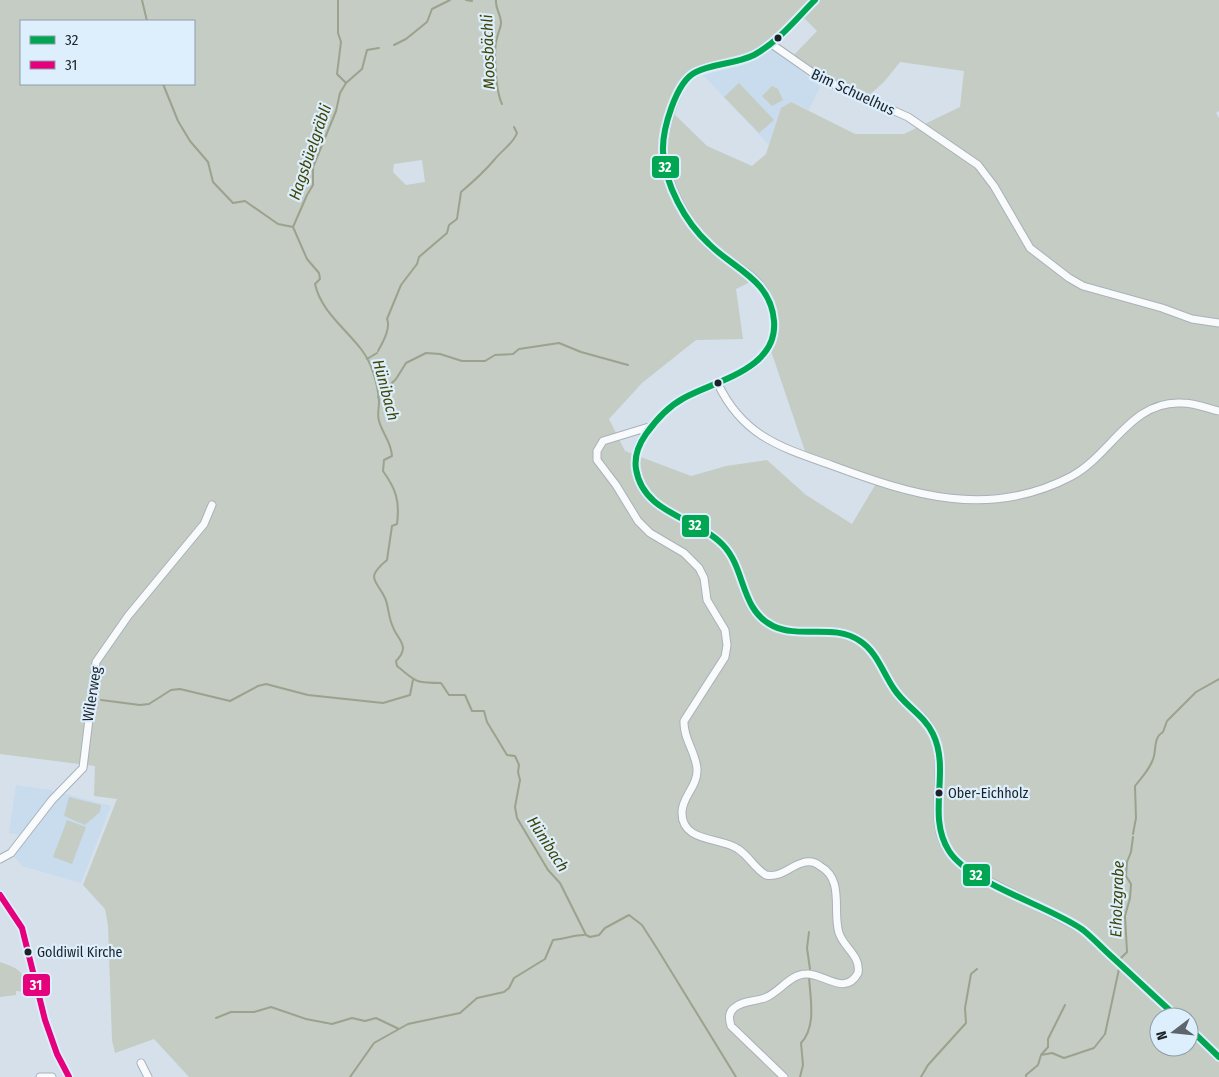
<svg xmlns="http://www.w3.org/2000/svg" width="1219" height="1077" viewBox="0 0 1219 1077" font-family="'Fira Sans Condensed',sans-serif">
<rect width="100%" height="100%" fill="#d5e0eb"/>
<path fill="#c8dcee" d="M772,47L820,87L809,110L791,102L781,108L769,145L703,75L745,65Z
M16,785L52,790L53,792L21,835L9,833Z
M62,793L111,806L81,883L22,866L13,855Z"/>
<path fill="#c4ccc3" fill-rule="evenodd" d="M0,0H1219V111L1216,113L1219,118V1077H189L154,1039L115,1053L112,1040L108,925L105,909L83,885L117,799L94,796L95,766L0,754ZM801,15L817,31L791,58L837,86L841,82L862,91L860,96L866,98L884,82L900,62L964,71L960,107L904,134H855L791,102L781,108L766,154L752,166L707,146L672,112L690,75L761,50ZM21,21H194V84H21ZM422,160L425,182L406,185L393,172L394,164ZM756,279L774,320L769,345L807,457L877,482L852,524L806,495L767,460L726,466L691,476L625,451L609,419L642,383L696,340L743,339L736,289ZM1159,1017H1189V1047H1159Z
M739,83L774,120L759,133L724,97Z
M772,86L778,89L783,100L772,106L762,96Z
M69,797L101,805L100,812L85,825L64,816Z
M67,820L86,827L72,864L53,857Z
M0,962C20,969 24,971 27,992L16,991V995L0,997Z"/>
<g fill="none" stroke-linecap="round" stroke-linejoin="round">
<path stroke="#9ca28d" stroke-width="2" d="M142,0L147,21
M338,0V33L341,42L337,74L346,83
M466,0L472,1
M496,0C495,9 501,14 501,23C501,28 498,32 497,38C493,51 496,92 502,104
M394,45L406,39L427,22L432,9L450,0
M163,84L178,121L190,141L208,162L213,182L233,203L245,201L278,224L293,227L307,259L319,273L320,279L315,284C321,311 344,327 361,349C372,363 378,384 379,402C379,408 377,415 379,421C383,435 391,441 392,456L384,460L383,471C396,489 400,501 397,524L392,526L387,560C364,579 377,580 385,598C389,607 388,617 393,627C395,634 403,641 403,648C403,653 400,657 396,661L397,666C417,682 414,683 441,683L449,695H465L472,711H484L487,722L507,755L515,756L519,765L518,772L520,780L515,807L517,818L548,870L560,883L586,935L590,937L599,935L605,928L629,915L642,925L658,950L736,1077
M293,227L307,195L313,185V167L336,111L340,93L346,83L362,69L367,50L379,48
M378,351C383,342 391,328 387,319L401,285L417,264L419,257L447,233L449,225L457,219L461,192C474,181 484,172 495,159C502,150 513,144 517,133L514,127
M367,359L377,353
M378,397L396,379L406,363L426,353L440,354L462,361H485L495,355L513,354L519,349L559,343L581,352L628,365
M101,700L140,705L149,704L171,690L180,689L230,701L258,686L266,684L308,695L383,703L410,695L413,680
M1133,834L1136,818L1135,786C1142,777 1151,768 1154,756C1156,748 1154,737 1163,732L1167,721L1196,692L1219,679
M809,932L807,948L810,969
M1120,959L1127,952L1125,916L1130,898L1131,884L1126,876L1127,862L1131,852L1133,837
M216,1018L231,1012H254L271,1007L306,1019L332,1024L352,1018L365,1021L376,1018L399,1029L408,1024L460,1013L477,998L504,992L509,988L514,978L545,959L553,940C566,939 573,935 584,935
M1041,1055L1048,1047V1039L1065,1005
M350,1077L374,1043L399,1029
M800,1077L803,1065L801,1043C817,1026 810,998 809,976
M921,1077L928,1065L966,1023L965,1008L971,974L977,969
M1026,1077V1075L1038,1065L1041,1055L1052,1053L1064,1058L1094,1048L1105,1034L1119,969"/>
<g stroke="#a9b2ba" stroke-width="9">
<path id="minor" d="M815,0C795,20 775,45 749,57C733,65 696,65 686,79C675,94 663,131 663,149C665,181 686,222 708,244C735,271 767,271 774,320C781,369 712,382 682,399C668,407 651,425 643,438C637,447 635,458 636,468C640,515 700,517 725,547C746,571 739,609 771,625C799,640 834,622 861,641C878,654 884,676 896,692C903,703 914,709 923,718C964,762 907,830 968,870L1083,930L1177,1017
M770,43L820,78L908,117L978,165L994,186L1030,248L1069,278L1083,286L1162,308L1192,319L1219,323
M718,384C743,436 780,447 831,465C912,495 989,520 1072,476C1112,454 1131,400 1182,403C1194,403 1207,408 1219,411
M652,426L603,441L597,451V460L616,485L638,521L650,533L684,553L699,568L704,578L707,600L725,630L727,645L725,657L684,721C683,738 696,753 697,769C698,786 682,797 682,812C681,843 721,837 738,849C749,856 755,869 766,875C780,878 789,867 802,863C808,861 815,862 820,866C845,880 832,911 839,933C844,948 861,956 858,973C845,997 824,973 806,974C791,974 780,991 767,997C756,1002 743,1000 734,1008C728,1013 729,1019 731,1026L784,1077
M0,859L11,853L52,800L83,768L96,662L128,616L204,524L212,505
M0,895L22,928L45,1020L57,1054L69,1077
M1189,1028L1219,1057
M141,1063L148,1077
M40,1077H52"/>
</g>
<use href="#minor" stroke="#f9fafc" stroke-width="7"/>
<g stroke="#ddeefc" stroke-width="10">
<path id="bus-1" d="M815,0C796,19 778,42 754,55C736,64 715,63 696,72C676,81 662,130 663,152C665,185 685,222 709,244C734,269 771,280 774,321C778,369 717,380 684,398C669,406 656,420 646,434C639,444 634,456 636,469C643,514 696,517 723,545C746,569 740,610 773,626C800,639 834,623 860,641C877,652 883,673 894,689C905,706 924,715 933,734C951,771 926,815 949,851C970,884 1050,906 1083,930C1093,938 1102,948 1111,956C1133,976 1155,997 1177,1017
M1189,1028L1219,1057"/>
</g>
<g stroke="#ddeefc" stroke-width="10">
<path id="bus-2" d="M0,895L22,928L45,1020L57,1054L69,1077"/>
</g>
<use href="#bus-1" stroke="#00a651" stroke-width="6"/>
<use href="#bus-2" stroke="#e5007d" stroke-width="6"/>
</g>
<g fill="#1b2329" stroke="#ddeefc" stroke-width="2">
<circle cx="778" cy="38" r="4.5"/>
<circle cx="718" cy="383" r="4.5"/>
<circle cx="939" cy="793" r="4.5"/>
<circle cx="28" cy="952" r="4.5"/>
</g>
<g text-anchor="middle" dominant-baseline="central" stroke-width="4.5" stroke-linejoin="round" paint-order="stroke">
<g font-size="14" fill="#1b2329" stroke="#ddeefc" text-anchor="start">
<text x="948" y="793">Ober-Eichholz</text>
<text x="37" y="952">Goldiwil Kirche</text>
</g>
<g font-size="15" fill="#1b2329" stroke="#ddeefc">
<text transform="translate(853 92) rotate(25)">Bim Schuelhus</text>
<text transform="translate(92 694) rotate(-81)">Wilerweg</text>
</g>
<g font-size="16" font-style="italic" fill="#3f4404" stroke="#ddeefc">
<text transform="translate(488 52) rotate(-92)">Moosbächli</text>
<text transform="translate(310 152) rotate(-71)">Hagsbüelgräbli</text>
<text transform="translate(386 390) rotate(75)">Hünibach</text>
<text transform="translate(548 844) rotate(57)">Hünibach</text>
<text transform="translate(1117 899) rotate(-88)">Eiholzgrabe</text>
</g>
</g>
<g stroke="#ddeefc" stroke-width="2">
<rect x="651" y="155" width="29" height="24" rx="5" fill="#00a651"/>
<rect x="681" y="514" width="29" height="24" rx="5" fill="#00a651"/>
<rect x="962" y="863" width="29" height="24" rx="5" fill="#00a651"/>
<rect x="22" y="973" width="29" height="24" rx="5" fill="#e5007d"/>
</g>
<g font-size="14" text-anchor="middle" font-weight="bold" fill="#fff">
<text x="665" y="172">32</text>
<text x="695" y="530">32</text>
<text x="976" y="880">32</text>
<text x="36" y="990">31</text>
</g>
<rect x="20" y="20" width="175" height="65" fill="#ddeefc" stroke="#8f9da8"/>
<rect x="30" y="36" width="25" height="8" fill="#00a651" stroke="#8f9da8"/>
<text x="65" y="45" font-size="15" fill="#1b2329">32</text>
<rect x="30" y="61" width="25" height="8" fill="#e5007d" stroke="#8f9da8"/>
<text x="65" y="70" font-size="15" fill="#1b2329">31</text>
<g transform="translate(1174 1032) rotate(254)"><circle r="24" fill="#ddeefc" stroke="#8f9da8"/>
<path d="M0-4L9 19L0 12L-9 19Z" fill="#5c656d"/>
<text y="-8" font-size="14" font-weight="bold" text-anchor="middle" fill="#1b2329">N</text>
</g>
</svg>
